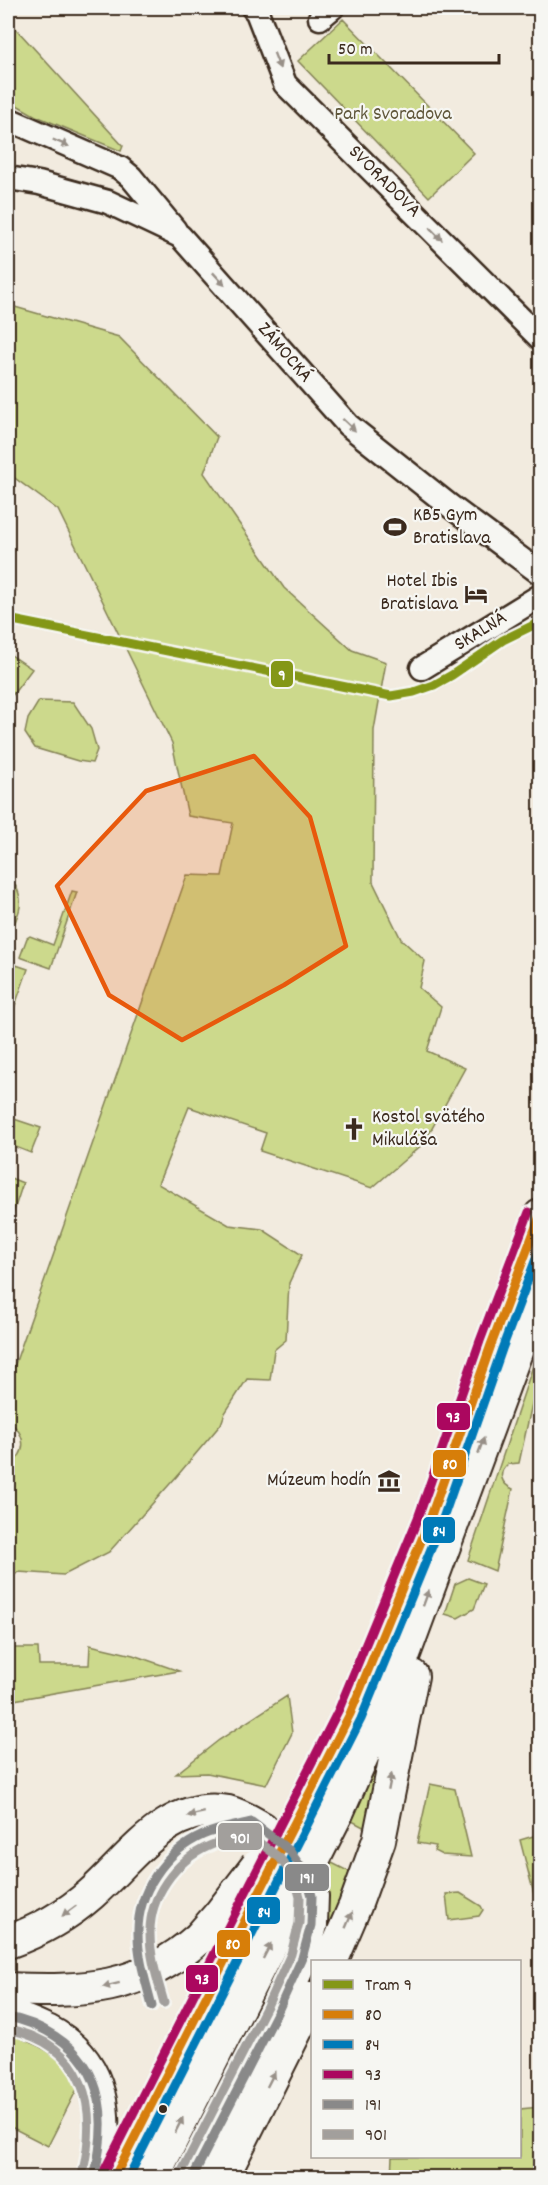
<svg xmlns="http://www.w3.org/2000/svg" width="548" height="2185" viewBox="0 0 548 2185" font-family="Dekko,sans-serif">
<rect width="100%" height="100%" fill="#f2ebdf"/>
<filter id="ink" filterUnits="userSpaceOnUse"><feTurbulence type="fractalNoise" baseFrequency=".0167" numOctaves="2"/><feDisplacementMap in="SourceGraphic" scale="12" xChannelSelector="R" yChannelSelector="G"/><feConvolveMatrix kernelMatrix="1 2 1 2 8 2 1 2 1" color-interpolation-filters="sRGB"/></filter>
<g filter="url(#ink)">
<path fill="#ccd98c" stroke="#848255" stroke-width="1.5" d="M343,19L474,153L429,197L298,61Z
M8,20L123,146L121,151L36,116L8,100Z
M8,305L119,337L217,437L204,473L284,588L352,650L386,662L374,730L373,882L401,939L425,961L419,988L441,1007L427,1051L465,1068L424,1143L372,1188L260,1151L266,1133L189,1107L158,1184L229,1225L262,1229L302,1255L289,1283L286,1340L274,1350L270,1380L247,1379L225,1413L221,1424L177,1476L109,1552L64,1575L18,1572L8,1581V1464C29,1456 26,1431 8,1422L10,1398L8,1397V1384L187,875L222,876L233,823L188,816L172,743L58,510L8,473Z
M8,653L32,669L8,701Z
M39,701L73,702L91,729L97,750L92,763L78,761L35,748L25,733L28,719Z
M8,882L15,885C27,905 16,918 8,938Z
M72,891L77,892L51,968L20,957L27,938L30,936L53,945Z
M16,965L28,969L8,1025V988Z
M8,1117L41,1128L31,1153L8,1144V1126L14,1129L15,1126L8,1123Z
M8,1177L23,1183L8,1229Z
M540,1345V1375L535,1390L519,1463L508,1464C497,1473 501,1484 513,1489L495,1571L468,1560Z
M468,1578L484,1584L474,1609L458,1618L445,1614L455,1584Z
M90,1645L133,1655L179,1671L8,1701V1648H38L39,1665H89Z
M287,1696L292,1733L266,1785L207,1773L176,1774L219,1740Z
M385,1749L369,1830L350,1820Z
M430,1784L455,1789L471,1857L442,1855L434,1851L436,1846L417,1843Z
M540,1834V1905L537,1906L520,1840Z
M314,1854L352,1873L316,1962L326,1904Z
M460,1893L481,1906L483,1910L479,1916L449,1920L446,1894Z
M8,2028L57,2054L78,2087L48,2146L9,2126L8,2122Z
M540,2107V2177H391L392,2157L520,2156V2109Z"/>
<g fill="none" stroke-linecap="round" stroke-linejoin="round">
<g stroke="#3b2a1e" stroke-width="27">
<path id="minor" d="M253,8L257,12L285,84L540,338
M320,18L332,8
M8,119L120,168L131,177L175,230
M8,178L39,183L108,202L180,236L348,425L450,506L540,573
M422,668L540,596"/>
</g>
<g stroke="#3b2a1e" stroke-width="36">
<path id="secondary" d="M308,1798L350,1714L429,1522L491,1345L540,1216
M337,1813L387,1700L540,1287
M8,1942C39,1931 66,1916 91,1894C130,1860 168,1800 228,1812C240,1815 251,1822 262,1828
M331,1962L355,1906L379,1840L412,1676
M8,1989C83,1992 139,1991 199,1938
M8,2017C22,2019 34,2025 47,2031C105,2061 111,2121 94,2178
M192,2178L278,2011L302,1958L311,1925L312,1896
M222,2178L312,1998"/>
</g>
<use href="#minor" stroke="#f6f6f2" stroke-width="22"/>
<use href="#secondary" stroke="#f6f6f2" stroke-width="32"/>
<g stroke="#3b2a1e" stroke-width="36" stroke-linecap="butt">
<path id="secondary-bridge" d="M199,1938L220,1914L257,1866
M114,2178L308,1798
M152,2178L337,1813"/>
</g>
<use href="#secondary-bridge" stroke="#f6f6f2" stroke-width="32"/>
<g stroke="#f6f6f2" stroke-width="14">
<path id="bus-1" d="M114,2178L350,1714L429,1522L491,1345L540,1216"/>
</g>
<g stroke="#f6f6f2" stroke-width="14">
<path id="bus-2" d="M128,2178L361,1719L440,1527L502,1349L540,1248"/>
</g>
<g stroke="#f6f6f2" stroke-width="14">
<path id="bus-3" d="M103,2173L339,1709L418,1518L480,1341L529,1212"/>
</g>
<g stroke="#f6f6f2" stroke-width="14">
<path id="bus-4" d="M152,2006C146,1982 138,1958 138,1934C137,1892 165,1852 203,1835C219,1828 235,1826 252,1822L289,1850L306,1874L312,1896L311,1925L302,1958L278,2011L192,2178
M8,2017C25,2020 41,2027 55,2036C107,2070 107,2123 94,2178"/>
</g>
<g stroke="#f6f6f2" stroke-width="14">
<path id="bus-5" d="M164,2003C158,1981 150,1958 150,1934C149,1897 175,1861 209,1846C222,1840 235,1838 249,1835L280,1858L295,1879L300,1897L299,1923L291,1954L267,2006L181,2173
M8,2029C86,2045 99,2107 82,2175"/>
</g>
<use href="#bus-1" stroke="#d77e09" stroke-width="9"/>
<use href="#bus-2" stroke="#007ab8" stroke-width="9"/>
<use href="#bus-3" stroke="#ab075f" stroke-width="9"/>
<use href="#bus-4" stroke="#898989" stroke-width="9"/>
<use href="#bus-5" stroke="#a29f9c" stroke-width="9"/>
<g stroke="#f6f6f2" stroke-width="14">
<path id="tram-1" d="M8,619L391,696L414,692L434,685L452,675L503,640L540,622"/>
</g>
<use href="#tram-1" stroke="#849717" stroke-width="9"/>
</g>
<defs><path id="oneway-solid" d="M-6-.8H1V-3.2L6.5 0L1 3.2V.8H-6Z" transform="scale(1.5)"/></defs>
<g fill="#989088">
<use href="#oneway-solid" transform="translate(277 61) rotate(69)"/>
<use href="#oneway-solid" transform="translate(61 143) rotate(23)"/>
<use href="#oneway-solid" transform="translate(436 234) rotate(45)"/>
<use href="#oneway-solid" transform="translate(219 279) rotate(47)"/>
<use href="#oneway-solid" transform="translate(349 425) rotate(43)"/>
<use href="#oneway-solid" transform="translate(481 1446) rotate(-70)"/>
<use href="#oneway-solid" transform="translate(426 1598) rotate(-70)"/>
<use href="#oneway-solid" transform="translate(390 1782) rotate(-79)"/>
<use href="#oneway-solid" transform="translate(196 1814) rotate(167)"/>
<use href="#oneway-solid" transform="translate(69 1911) rotate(143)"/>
<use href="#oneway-solid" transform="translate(349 1920) rotate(-67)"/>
<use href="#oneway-solid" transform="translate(267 1951) rotate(-63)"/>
<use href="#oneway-solid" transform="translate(111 1985) rotate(166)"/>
<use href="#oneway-solid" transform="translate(271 2079) rotate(-63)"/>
<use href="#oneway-solid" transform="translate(179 2125) rotate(-63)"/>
</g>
</g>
<path fill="#e8590c" fill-opacity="0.2" stroke="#e8590c" stroke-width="4.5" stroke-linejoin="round" d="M254,756L310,817L346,946L284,985L182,1040L109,995L57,886L146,791Z"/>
<defs>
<g id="stadium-bare" transform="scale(1.8)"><path d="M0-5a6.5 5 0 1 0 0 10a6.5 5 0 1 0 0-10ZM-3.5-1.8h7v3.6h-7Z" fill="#3b2a1e" stroke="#f6f6f2" stroke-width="2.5" paint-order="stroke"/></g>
<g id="hotel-bare" transform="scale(1.8)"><path d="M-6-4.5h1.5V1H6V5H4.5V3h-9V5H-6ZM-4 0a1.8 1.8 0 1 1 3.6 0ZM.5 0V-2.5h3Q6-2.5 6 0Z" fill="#3b2a1e" stroke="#f6f6f2" stroke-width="2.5" paint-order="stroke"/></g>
<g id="church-bare" transform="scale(1.8)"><path d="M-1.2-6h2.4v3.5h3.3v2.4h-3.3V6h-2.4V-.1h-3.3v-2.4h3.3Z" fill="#3b2a1e" stroke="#f6f6f2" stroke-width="2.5" paint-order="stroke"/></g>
<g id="museum-bare" transform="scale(1.8)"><path d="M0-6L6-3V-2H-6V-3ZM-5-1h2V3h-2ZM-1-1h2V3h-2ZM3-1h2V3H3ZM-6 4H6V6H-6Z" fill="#3b2a1e" stroke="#f6f6f2" stroke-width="2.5" paint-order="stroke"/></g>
</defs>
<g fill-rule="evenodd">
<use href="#stadium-bare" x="395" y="527"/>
<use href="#hotel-bare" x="476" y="594"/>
<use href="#church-bare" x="354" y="1129"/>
<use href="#museum-bare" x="389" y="1481"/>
</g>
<circle fill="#3b2a1e" stroke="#f6f6f2" stroke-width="2" cx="163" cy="2109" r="5"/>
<g text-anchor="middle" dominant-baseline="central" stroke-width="4.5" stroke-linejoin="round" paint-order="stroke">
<g font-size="20" fill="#5f563a" stroke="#f6f6f2">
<text x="393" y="115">Park Svoradova</text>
</g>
<g font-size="20" fill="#3b2a1e" stroke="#f6f6f2">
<text transform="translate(384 182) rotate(45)">SVORADOVA</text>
<text transform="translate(284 353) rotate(49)">ZÁMOCKÁ</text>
<text transform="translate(481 632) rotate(-32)">SKALNÁ</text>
</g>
<g font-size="20" fill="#3b2a1e" stroke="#f6f6f2" text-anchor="start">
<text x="413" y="516">KB5 Gym<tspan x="413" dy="23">Bratislava</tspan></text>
<text x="458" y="582" text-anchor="end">Hotel Ibis<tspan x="458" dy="23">Bratislava</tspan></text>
<text x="372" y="1118">Kostol svätého<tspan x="372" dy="23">Mikuláša</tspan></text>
<text x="371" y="1481" text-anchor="end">Múzeum hodín</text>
</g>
</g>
<g stroke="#f6f6f2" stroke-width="2">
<rect x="270" y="660" width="24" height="28" rx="6" fill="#849717"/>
<rect x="436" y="1402" width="35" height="29" rx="6" fill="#ab075f"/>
<rect x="432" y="1449" width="35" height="29" rx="6" fill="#d77e09"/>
<rect x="422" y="1516" width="34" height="28" rx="6" fill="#007ab8"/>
<rect x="217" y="1822" width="46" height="29" rx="6" fill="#a29f9c"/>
<rect x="284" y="1863" width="46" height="29" rx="6" fill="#898989"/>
<rect x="246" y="1896" width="35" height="29" rx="6" fill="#007ab8"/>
<rect x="216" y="1929" width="35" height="29" rx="6" fill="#d77e09"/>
<rect x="185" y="1964" width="34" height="29" rx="6" fill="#ab075f"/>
</g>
<g font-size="16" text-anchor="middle" font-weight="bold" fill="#fff">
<text x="282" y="680">9</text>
<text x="453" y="1422">93</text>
<text x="450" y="1469">80</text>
<text x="439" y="1536">84</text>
<text x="240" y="1843">901</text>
<text x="307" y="1883">191</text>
<text x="264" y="1917">84</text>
<text x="233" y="1949">80</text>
<text x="202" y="1984">93</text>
</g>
<rect width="548" height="2185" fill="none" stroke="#f6f6f2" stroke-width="30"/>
<rect x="15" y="15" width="518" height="2155" fill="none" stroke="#3b2a1e" stroke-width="2" filter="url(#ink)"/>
<rect x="311" y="1960" width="210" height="198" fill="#f6f6f2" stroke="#aba49d" stroke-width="1.5"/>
<rect x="323" y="1980" width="30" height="9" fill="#849717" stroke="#aba49d" stroke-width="1.5"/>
<text x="365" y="1990" font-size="18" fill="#3b2a1e">Tram 9</text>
<rect x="323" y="2010" width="30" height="9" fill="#d77e09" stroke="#aba49d" stroke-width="1.5"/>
<text x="365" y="2020" font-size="18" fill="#3b2a1e">80</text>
<rect x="323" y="2040" width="30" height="9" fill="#007ab8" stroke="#aba49d" stroke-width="1.5"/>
<text x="365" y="2050" font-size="18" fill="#3b2a1e">84</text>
<rect x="323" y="2070" width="30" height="9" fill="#ab075f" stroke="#aba49d" stroke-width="1.5"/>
<text x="365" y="2080" font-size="18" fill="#3b2a1e">93</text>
<rect x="323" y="2100" width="30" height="9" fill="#898989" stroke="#aba49d" stroke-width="1.5"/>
<text x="365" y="2110" font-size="18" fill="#3b2a1e">191</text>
<rect x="323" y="2130" width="30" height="9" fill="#a29f9c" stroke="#aba49d" stroke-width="1.5"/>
<text x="365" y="2140" font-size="18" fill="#3b2a1e">901</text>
<path d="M329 54v9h170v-9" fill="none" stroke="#3b2a1e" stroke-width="3"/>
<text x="338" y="54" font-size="18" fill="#3b2a1e" stroke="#f6f6f2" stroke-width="4.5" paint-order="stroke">50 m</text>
</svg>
